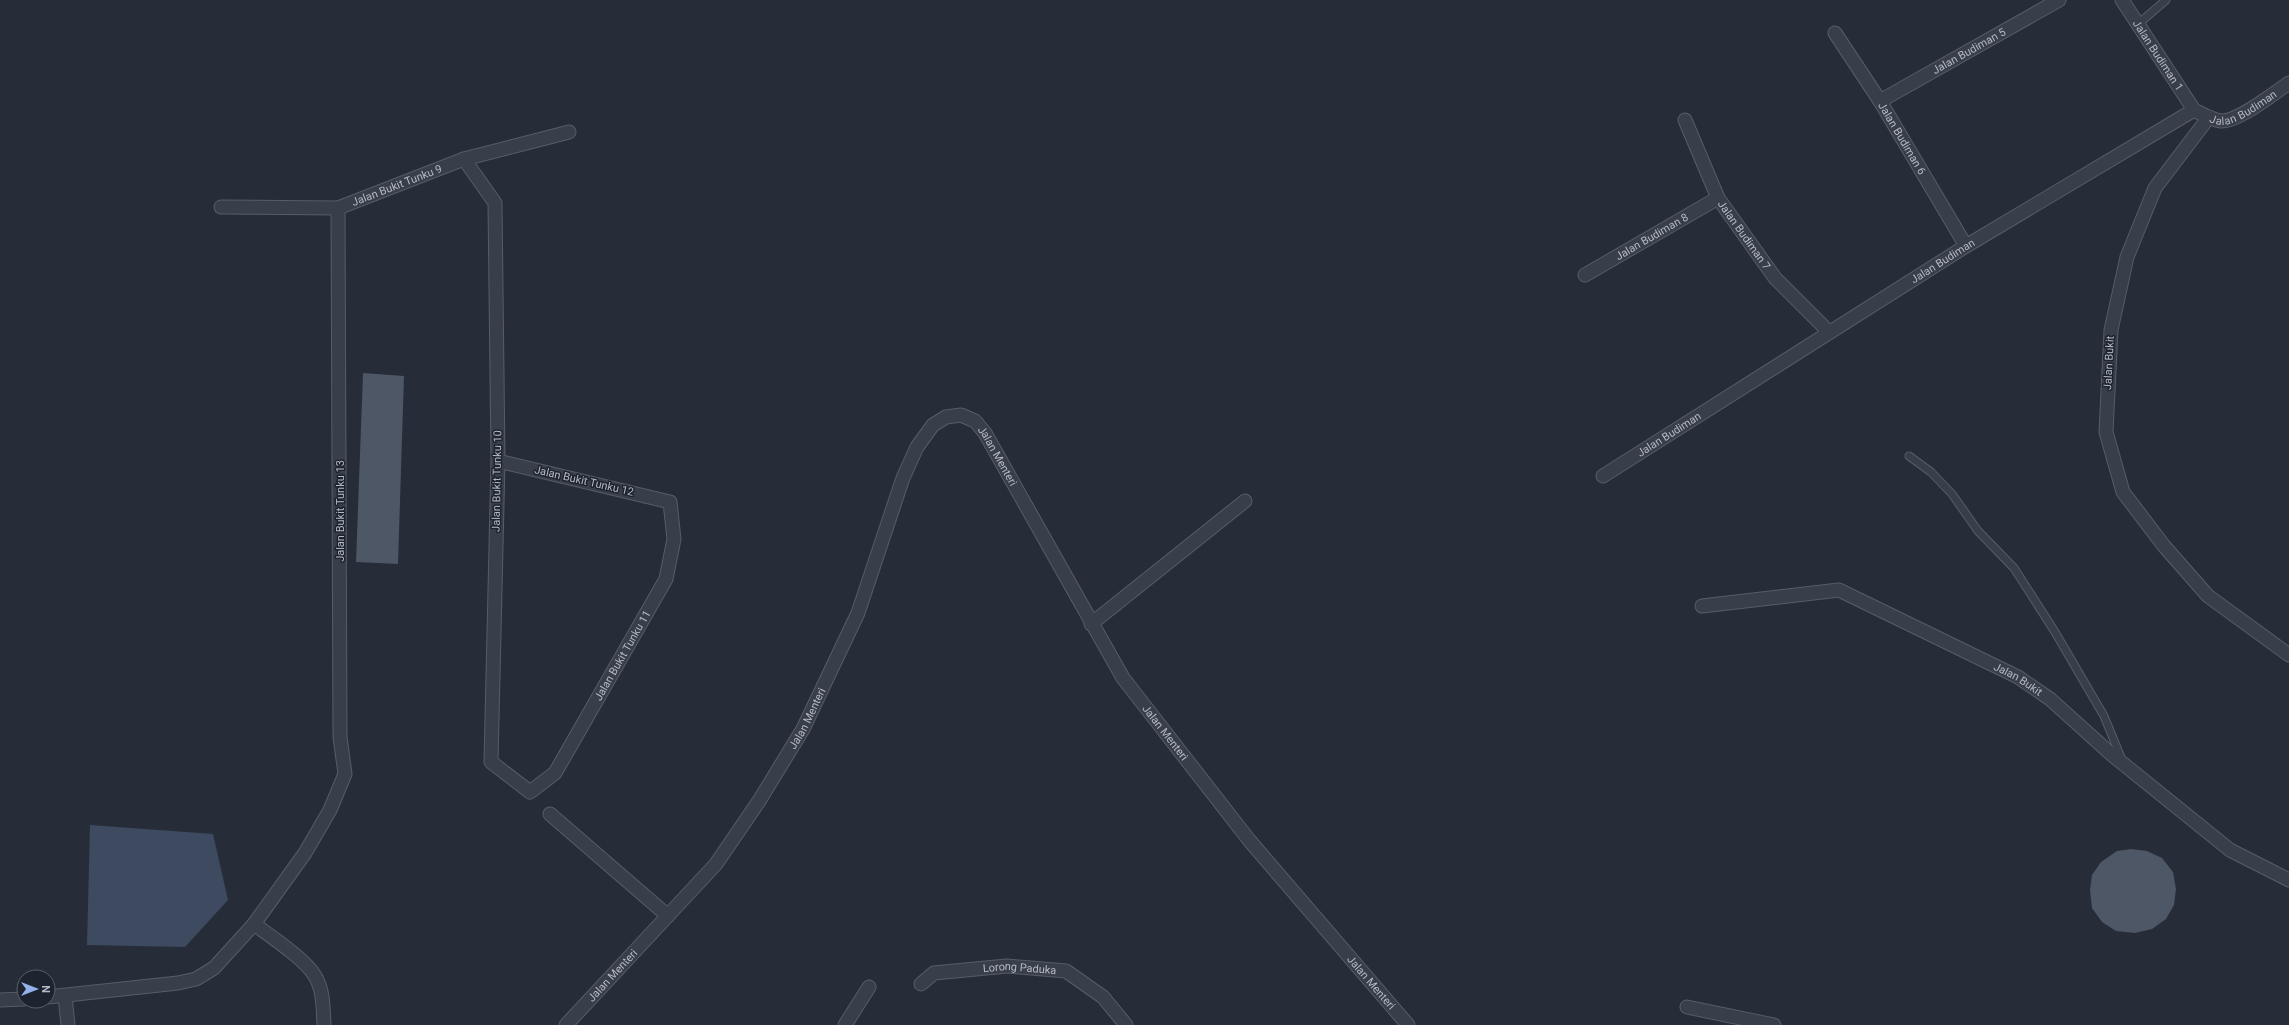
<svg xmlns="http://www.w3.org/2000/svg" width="2289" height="1025" viewBox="0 0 2289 1025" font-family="Roboto,sans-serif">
<rect width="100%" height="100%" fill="#262d39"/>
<path fill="#3d4a60" d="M90,825L213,834L228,900L185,947L87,945Z"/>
<path fill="#4e5765" d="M363,373L404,376L398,564L356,562Z
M2131,849L2147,851L2162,858L2173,872L2176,889L2174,905L2166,919L2152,929L2135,933L2116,931L2102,922L2092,908L2090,890L2092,875L2101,862L2117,851Z"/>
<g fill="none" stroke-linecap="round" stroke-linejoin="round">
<g stroke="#575d68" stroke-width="9">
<path id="service" d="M2137,25L2166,0
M1909,456L1931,472L1952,494L1978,531L2014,568L2055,632L2104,716L2122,760"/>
</g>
<g stroke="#575d68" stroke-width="15">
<g id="minor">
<path id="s1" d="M2122,0L2194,110C2202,114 2212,120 2221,121C2238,122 2274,93 2289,83"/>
<path id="s2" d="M1835,33L1880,101L1966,246"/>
<path id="s3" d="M1880,101L2059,0"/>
<path d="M2209,117L2155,188L2127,257L2111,330L2106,432L2123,492L2164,546L2208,596L2289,655"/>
<path id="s4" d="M1685,120L1718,198L1775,278L1829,332"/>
<path id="s5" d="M464,159L495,203L498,461L491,762L530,792L555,773L666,579L674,539L670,502L498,461"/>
<path id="s6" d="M221,207L338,208L464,159L569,132"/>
<path id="s7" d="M1585,275L1718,198"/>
<path id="s8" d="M1603,476L1966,246L2194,110"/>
<path id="s9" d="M1702,606L1839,590L2018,677L2050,699L2111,754L2230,850L2289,880"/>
<path d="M1091,624L1245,501"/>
<path d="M550,814L668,916"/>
<path d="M254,924C270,936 305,959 315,976C324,991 323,1009 324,1025"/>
<path id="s10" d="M921,984L934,973L1007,966L1066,971L1103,997L1126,1025"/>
<path d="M65,996L68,1025"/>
<path d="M48,997L178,983L196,979L214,968L254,924L305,853L330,810L345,774L340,737L338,208"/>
<path d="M0,1000L24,999"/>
<path d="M1687,1007L1774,1025"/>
<path id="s11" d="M566,1025L716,864L759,801L803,729L858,613L903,478L917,447L933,425L946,417L961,415L975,421L985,433L1123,678L1249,840L1408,1025"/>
<path d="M845,1025L869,987"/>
</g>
</g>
<use href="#service" stroke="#393f4a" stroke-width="7"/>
<use href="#minor" stroke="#393f4a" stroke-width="13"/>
</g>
<g text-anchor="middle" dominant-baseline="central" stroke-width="3" stroke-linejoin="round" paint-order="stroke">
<g font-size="11" fill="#b4bac5" stroke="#1e242f">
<text stroke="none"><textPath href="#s3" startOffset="102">Jalan Budiman 5</textPath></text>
<text stroke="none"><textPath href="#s1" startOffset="66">Jalan Budiman 1</textPath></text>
<text stroke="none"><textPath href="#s1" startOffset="186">Jalan Budiman</textPath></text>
<text stroke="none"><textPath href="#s2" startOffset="125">Jalan Budiman 6</textPath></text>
<text stroke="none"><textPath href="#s6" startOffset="180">Jalan Bukit Tunku 9</textPath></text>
<text stroke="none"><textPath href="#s4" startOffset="130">Jalan Budiman 7</textPath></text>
<text stroke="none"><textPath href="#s7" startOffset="77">Jalan Budiman 8</textPath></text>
<text stroke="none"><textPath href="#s8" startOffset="402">Jalan Budiman</textPath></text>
<text transform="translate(2109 363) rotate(-87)">Jalan Bukit</text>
<text stroke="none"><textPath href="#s8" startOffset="78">Jalan Budiman</textPath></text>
<text stroke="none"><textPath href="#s11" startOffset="800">Jalan Menteri</textPath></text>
<text transform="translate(497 481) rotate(-89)">Jalan Bukit Tunku 10</text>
<text transform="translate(584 481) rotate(13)">Jalan Bukit Tunku 12</text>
<text transform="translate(340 511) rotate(-90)">Jalan Bukit Tunku 13</text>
<text stroke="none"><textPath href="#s5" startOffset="829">Jalan Bukit Tunku 11</textPath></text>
<text stroke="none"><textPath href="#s9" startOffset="338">Jalan Bukit</textPath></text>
<text stroke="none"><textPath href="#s11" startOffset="392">Jalan Menteri</textPath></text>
<text stroke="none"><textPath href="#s11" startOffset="1124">Jalan Menteri</textPath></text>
<text stroke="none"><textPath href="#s10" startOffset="103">Lorong Paduka</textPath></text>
<text stroke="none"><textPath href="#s11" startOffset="68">Jalan Menteri</textPath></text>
<text stroke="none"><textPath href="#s11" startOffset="1448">Jalan Menteri</textPath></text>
</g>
</g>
<g transform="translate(36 989) rotate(90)"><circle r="19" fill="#1e242f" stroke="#5a606b"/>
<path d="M0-3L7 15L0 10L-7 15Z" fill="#93b1eb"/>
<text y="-6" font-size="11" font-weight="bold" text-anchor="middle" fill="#b4bac5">N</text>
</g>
</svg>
